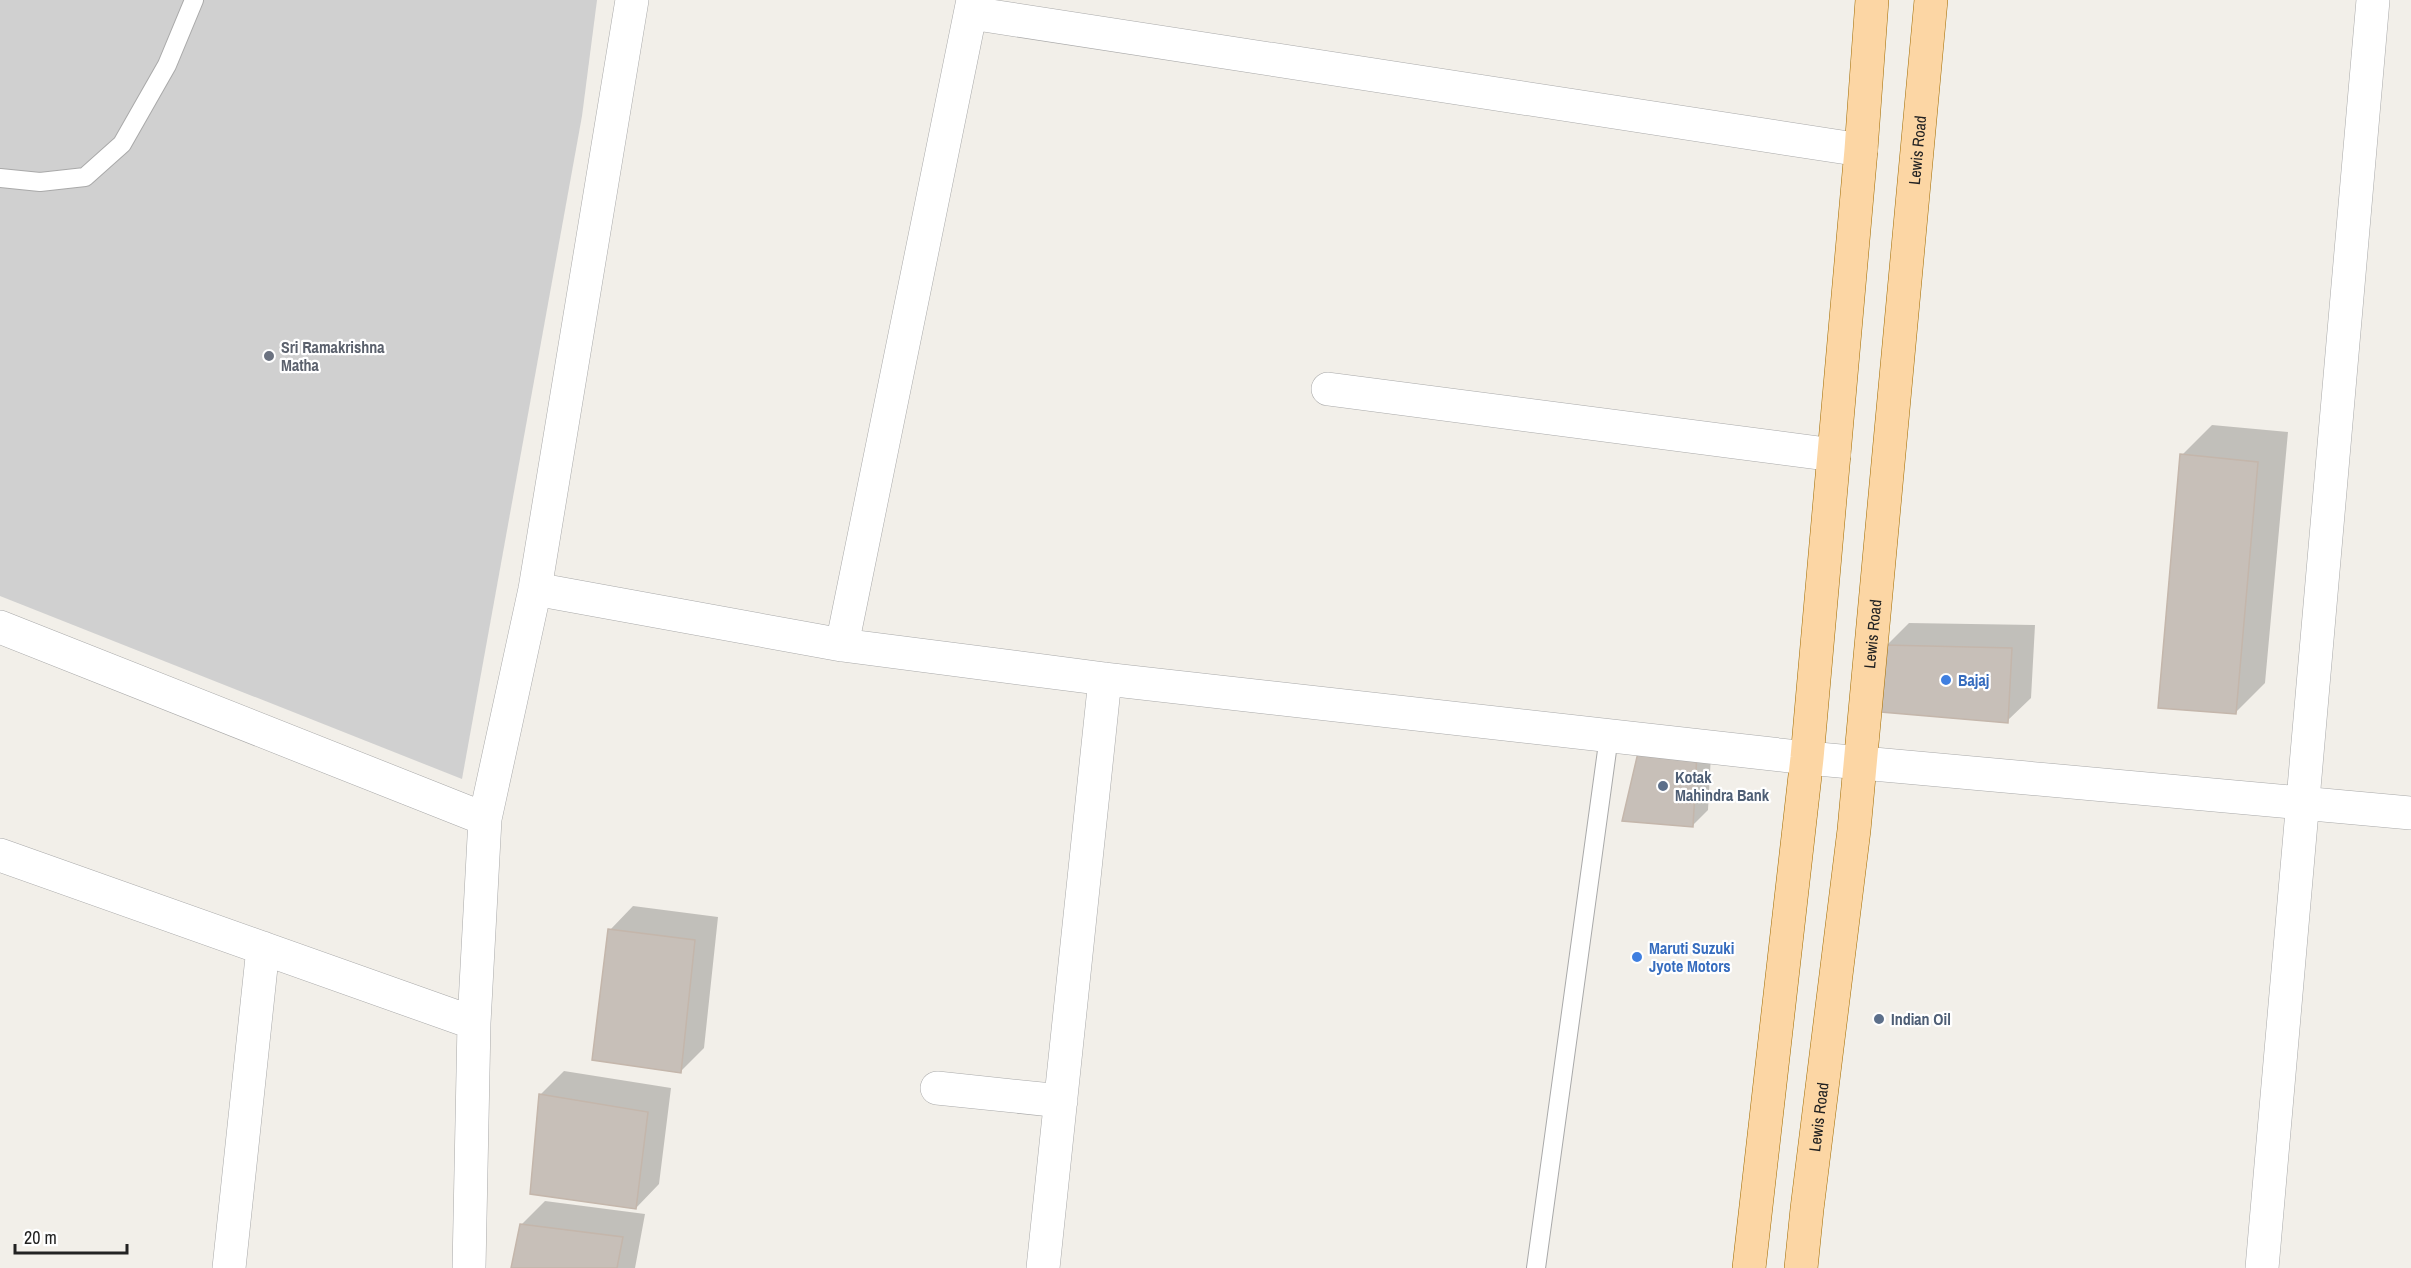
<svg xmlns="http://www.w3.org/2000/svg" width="2411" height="1268" viewBox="0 0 2411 1268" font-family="'Archivo Narrow',sans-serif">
<rect width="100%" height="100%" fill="#f2efe9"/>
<path fill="#d0d0d0" d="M0,0H597L582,116L462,779L0,596Z"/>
<path fill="#0003" d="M2212,425L2288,432L2265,683L2235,713L2182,455Z
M1909,623L2035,625L2031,698L2007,721L1886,646Z
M1712,736L1708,810L1692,826L1623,820Z
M633,906L718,917L704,1048L681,1071L610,930Z
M564,1071L671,1088L659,1184L636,1208L541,1094Z
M545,1201L645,1214L635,1268H513L521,1225Z"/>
<path fill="#c7bfb8" stroke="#c4b6ab" stroke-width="1.5" d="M2180,454L2258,462L2236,714L2158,708Z
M1884,645L2012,648L2008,723L1881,712Z
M1640,744L1697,752L1693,827L1622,821Z
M608,929L695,940L681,1073L592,1060Z
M539,1094L648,1112L636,1209L530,1194Z
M520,1224L623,1237L617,1268H511Z"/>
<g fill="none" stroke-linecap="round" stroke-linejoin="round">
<g stroke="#a9a9a9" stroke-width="20">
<path id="service" d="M0,178L40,182L85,177L122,144L167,65L194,0
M1536,1268L1609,736"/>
</g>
<g stroke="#a9a9a9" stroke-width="34">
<path id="minor" d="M971,13L1861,150
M1328,389L1834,455
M535,589L842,645L1105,679L1807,758L2411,813
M0,627L485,819L535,589L632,0
M842,645L973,0
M0,855L474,1023
M937,1088L1061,1101
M229,1268L263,948
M469,1268L474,1023L485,819
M1043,1268L1105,679
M2262,1268L2373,0"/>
</g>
<g stroke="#a06b00" stroke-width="34">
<g id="primary">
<path d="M1749,1268L1807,758L1861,150L1872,0"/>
<path id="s1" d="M1801,1268L1807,1209L1854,830L1931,0"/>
</g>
</g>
<use href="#service" stroke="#fff" stroke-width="18"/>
<use href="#minor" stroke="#fff" stroke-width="33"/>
<use href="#primary" stroke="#fcd6a4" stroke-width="33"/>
</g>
<circle fill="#6b7280" stroke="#fff" stroke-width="2" cx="269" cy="356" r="6"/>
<g fill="#3f7fe0" stroke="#fff" stroke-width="2">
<circle cx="1946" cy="680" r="6"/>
<circle cx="1637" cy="957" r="6"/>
</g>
<g fill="#5c6f8a" stroke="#fff" stroke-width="2">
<circle cx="1663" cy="786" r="6"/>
<circle cx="1879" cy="1019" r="6"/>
</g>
<g text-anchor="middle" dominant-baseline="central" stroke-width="4.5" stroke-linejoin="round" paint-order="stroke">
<g font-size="16" fill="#222" stroke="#fff">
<text stroke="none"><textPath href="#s1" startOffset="1124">Lewis Road</textPath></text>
<text stroke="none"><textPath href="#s1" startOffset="638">Lewis Road</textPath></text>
<text stroke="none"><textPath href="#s1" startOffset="152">Lewis Road</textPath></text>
</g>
<g font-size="16" font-weight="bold" fill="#5b616d" stroke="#fff" text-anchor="start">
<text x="281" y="347">Sri Ramakrishna<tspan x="281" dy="18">Matha</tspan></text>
</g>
<g font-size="16" font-weight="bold" fill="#366cbe" stroke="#fff" text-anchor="start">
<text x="1958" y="680">Bajaj</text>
<text x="1649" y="948">Maruti Suzuki<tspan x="1649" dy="18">Jyote Motors</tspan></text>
</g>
<g font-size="16" font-weight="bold" fill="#4e5e75" stroke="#fff" text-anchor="start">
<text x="1675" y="777">Kotak<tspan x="1675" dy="18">Mahindra Bank</tspan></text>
<text x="1891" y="1019">Indian Oil</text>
</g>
</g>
<path d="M15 1244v9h112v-9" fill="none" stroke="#222222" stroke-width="3"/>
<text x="24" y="1244" font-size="18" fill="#222222" stroke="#ffffff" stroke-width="4.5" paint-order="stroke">20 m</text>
</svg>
